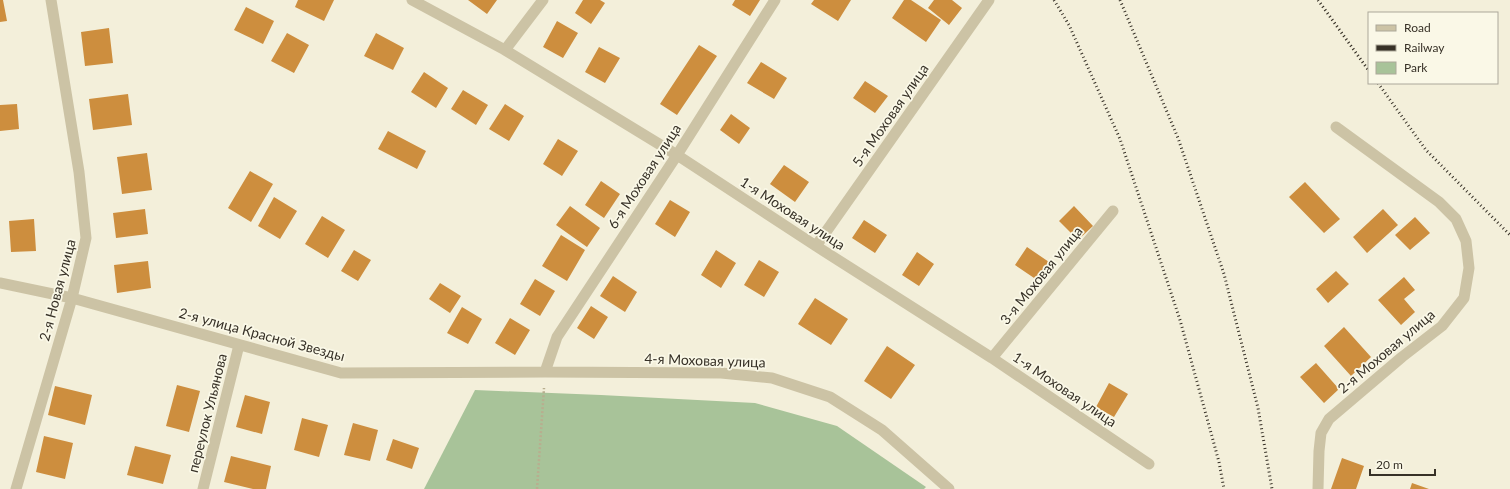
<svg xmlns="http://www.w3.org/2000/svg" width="1510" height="489" viewBox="0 0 1510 489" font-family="Lato,sans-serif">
<rect width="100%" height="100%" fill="#f3efda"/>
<path fill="#a8c399" d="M475,390L601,395L755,403L837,426L926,487L924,489H424Z"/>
<path fill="#cd8e3e" d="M0,0H3L7,21L0,22Z
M298,0H334L324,21L295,7Z
M468,0H497L487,14Z
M583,0H600L605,3L591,24L575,13Z
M735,0H760L750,16L732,5Z
M814,0H851L838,21L811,4Z
M904,0H911L941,20L926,42L892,18Z
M934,0H952L962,8L949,25L928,8Z
M246,7L274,21L263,44L234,30Z
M557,21L578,33L563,58L543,47Z
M109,28L113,63L85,66L81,32Z
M287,33L309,45L294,73L271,61Z
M376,33L404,48L393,70L364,56Z
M699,45L717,56L677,115L660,104Z
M599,47L620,58L605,83L585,72Z
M761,62L787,78L774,99L747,83Z
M424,72L448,88L436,108L411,92Z
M865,81L888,96L875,113L853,98Z
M463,90L488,105L476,125L451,109Z
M128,94L132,125L93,130L89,99Z
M17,104L19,129L0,131V105Z
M505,104L524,116L509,141L489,129Z
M731,114L750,128L739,144L720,130Z
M388,131L426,151L417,169L378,149Z
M558,139L578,151L562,176L543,164Z
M147,153L152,190L122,194L117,157Z
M784,165L809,182L795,202L770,184Z
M250,171L273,184L251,222L228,208Z
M601,181L620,194L604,218L585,205Z
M1305,182L1340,219L1324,233L1289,197Z
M274,197L297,211L280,239L258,226Z
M670,200L690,212L675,237L655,224Z
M570,206L600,228L587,247L556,225Z
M1074,206L1093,226L1078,240L1059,221Z
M145,209L148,234L116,238L113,213Z
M1383,209L1398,225L1367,253L1353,237Z
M322,216L345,230L328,258L305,244Z
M1415,217L1430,233L1410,250L1395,235Z
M34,219L36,251L11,252L9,221Z
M864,220L887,235L875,253L852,238Z
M561,235L585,250L567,281L542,266Z
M1027,247L1049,262L1037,280L1015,265Z
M354,250L371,260L358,281L341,271Z
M716,250L736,263L721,288L701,275Z
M917,252L934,264L919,286L902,275Z
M759,260L779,272L764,297L744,285Z
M148,261L151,288L117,293L114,265Z
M1336,271L1349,284L1328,303L1316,289Z
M613,276L637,292L625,312L600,296Z
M1404,277L1415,290L1404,299L1415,312L1401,325L1378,300Z
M535,279L555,291L540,316L520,304Z
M440,283L461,296L450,313L429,299Z
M815,298L848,319L831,345L798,324Z
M591,306L608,317L594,339L577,328Z
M462,307L482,319L468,344L447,333Z
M510,318L530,330L515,355L495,343Z
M1344,327L1371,357L1351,376L1324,346Z
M887,346L915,365L891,399L864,381Z
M1316,363L1339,389L1324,403L1300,377Z
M1109,383L1128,394L1114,417L1096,407Z
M177,385L200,391L189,432L166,426Z
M55,386L92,395L85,425L48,415Z
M245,395L270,402L262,434L236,427Z
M302,418L328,425L319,457L294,450Z
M353,423L378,430L370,461L344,455Z
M44,436L73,443L65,479L36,472Z
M393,439L419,448L412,469L386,460Z
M135,446L171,455L163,484L127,475Z
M231,456L271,466L266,489H253L224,482Z
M1342,458L1364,466L1356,489H1331Z
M1412,483L1429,489H1410Z"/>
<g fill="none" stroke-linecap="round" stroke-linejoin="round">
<path stroke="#b8ae8f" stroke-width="2.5" stroke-dasharray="2 2" stroke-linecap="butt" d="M537,489L544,388"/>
<path stroke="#ccc3a5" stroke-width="11" d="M412,0L505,50L677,155L816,246L992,358L1149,464
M505,50L543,0
M816,246L989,0
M0,283L72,298L341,373L545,372L721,373L772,378L830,397L882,430L949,489
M992,358L1113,211
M545,372L557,337L677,155L775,0
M16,489L72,298L86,238L79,172L51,0
M203,489L239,345
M1318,489L1319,451L1321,433L1329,419L1402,357L1442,326L1464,298L1469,268L1466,241L1456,219L1439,202L1336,127"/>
<path stroke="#373127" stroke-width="3" stroke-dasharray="1 3" stroke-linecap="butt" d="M1054,0L1069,25L1120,139L1180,320L1219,462L1224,489
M1120,0L1178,138L1224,274L1258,408L1272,489
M1318,0L1369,71
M1378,83L1426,150L1510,235"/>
</g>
<g text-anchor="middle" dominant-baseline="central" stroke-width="3.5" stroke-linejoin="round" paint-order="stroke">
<g font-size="14" fill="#373127" stroke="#faf8e7">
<text transform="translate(890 115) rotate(-55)">5-я Моховая улица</text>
<text transform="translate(644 176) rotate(-57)">6-я Моховая улица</text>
<text transform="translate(793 213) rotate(33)">1-я Моховая улица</text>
<text transform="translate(1041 275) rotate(-51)">3-я Моховая улица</text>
<text transform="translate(57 290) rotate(-75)">2-я Новая улица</text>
<text transform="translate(262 334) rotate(15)">2-я улица Красной Звезды</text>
<text transform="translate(1386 351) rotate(-40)">2-я Моховая улица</text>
<text transform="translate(705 360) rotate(2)">4-я Моховая улица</text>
<text transform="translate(1065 389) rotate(34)">1-я Моховая улица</text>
<text transform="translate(207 413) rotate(-76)">переулок Ульянова</text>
</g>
</g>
<rect x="1368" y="12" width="130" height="72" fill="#faf8e7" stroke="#aca89a"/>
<rect x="1376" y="25" width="20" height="6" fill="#ccc3a5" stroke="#aca89a"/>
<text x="1404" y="32" font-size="12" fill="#373127">Road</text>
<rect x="1376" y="45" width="20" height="6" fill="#373127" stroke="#aca89a"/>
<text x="1404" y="52" font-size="12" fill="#373127">Railway</text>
<rect x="1376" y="62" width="20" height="12" fill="#a8c399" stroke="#aca89a"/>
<text x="1404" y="72" font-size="12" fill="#373127">Park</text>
<path d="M1370 469v6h65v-6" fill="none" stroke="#373127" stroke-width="2"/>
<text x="1376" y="469" font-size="12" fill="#373127" stroke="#faf8e7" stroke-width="3" paint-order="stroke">20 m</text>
</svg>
